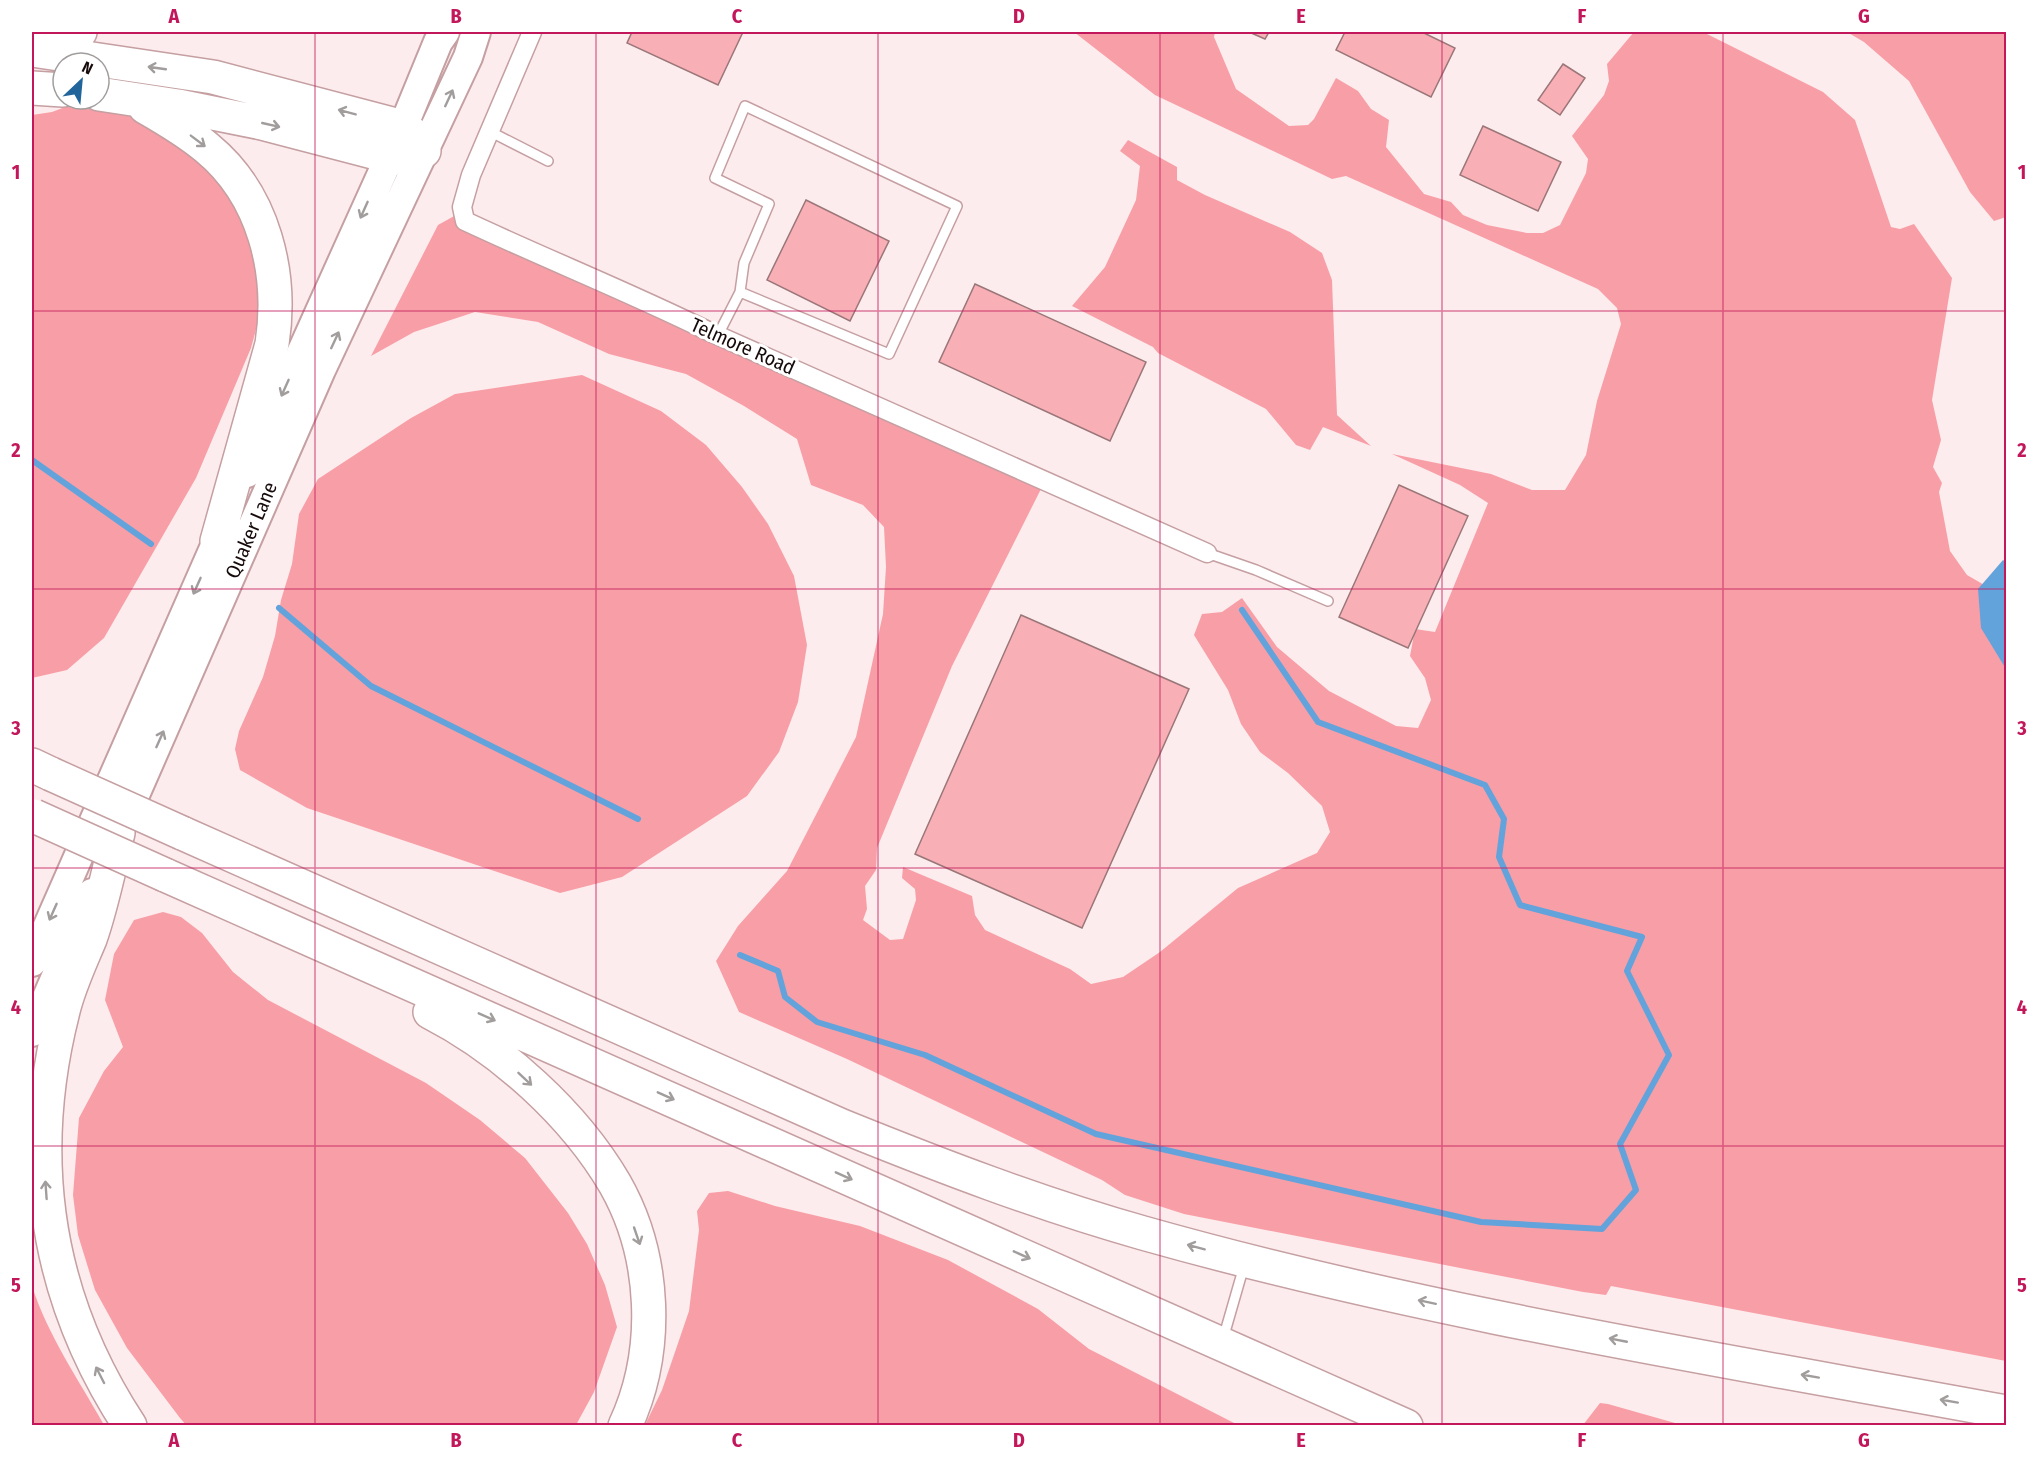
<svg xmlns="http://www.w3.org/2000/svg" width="2038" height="1457" viewBox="0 0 2038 1457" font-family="'Fira Sans Condensed',sans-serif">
<rect width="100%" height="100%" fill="#fdeced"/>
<path fill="#f89ea6" d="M1074,32H1215L1214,37L1236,89L1289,126L1308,125L1314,119L1336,78L1358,91L1371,109L1389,120L1386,147L1424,194L1451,202L1463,215L1487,225L1527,233H1543L1560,225L1586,173L1588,159L1572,136L1604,95L1609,81L1607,64L1634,32H1703L1823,92L1855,120L1891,227L1900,229L1914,224L1952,278L1932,400L1941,440L1933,467L1942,483L1939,492L1950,551L1967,575L1986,586L2006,646V1361L1611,1286L1606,1295L1583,1292L1184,1214L1125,1195L1102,1180L847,1059L739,1012L716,961L738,926L787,871L856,737L883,614L886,567L884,527L863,505L811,485L797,439L744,406L686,374L609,354L538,322L475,312L414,332L371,356L438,225L456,215L1044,483L952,666L877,848L876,870L865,886L867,909L863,920L890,940L903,939L916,900L915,889L902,878L903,867L972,896L975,915L985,930L1070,969L1091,984L1123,977L1160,952L1238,888L1317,853L1330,832L1322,806L1288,773L1260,752L1241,724L1228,690L1194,635L1202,614L1222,612L1242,598L1277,647L1329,691L1396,726L1418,728L1431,700L1425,678L1410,656L1415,629L1435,632L1488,503L1460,485L1392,454L1491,474L1532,490H1565L1586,455L1597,401L1621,324L1617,308L1598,289L1346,176L1332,179L1155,95Z
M1847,32H2006V217L1994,221L1970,192L1909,81L1864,42Z
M86,99L119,107L227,173L269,281L251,348L196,478L104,638L67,670L32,678V115L52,112Z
M1128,140L1177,167V180L1205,195L1290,232L1322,253L1332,280L1337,415L1371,446L1323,427L1310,450L1296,445L1266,409L1158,353L1153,347L1072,306L1105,267L1136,200L1140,166L1120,151Z
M582,375L661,411L706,445L742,487L768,524L794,576L807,645L798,702L779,752L747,796L622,877L560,893L307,808L240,770L235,749L239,731L263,677L275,636L281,600L292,564L299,514L318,479L411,418L455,394Z
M163,912L181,917L202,933L233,972L268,1000L426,1083L480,1120L525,1158L568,1213L587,1244L605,1285L617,1327L594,1392L576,1425L187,1426L180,1418L127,1348L95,1290L78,1235L73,1195L79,1118L104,1071L123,1047L105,1000L114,954L134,920Z
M728,1191L775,1206L860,1226L948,1260L1038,1309L1089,1349L1238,1425H645L662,1390L689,1311L699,1230L697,1211L709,1193Z
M32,1286C48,1336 79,1380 104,1425H32Z
M1600,1403L1608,1404L1682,1425H1583Z"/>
<path fill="#62a3dc" d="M2003,560L2006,562V669L1981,628L1978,589Z"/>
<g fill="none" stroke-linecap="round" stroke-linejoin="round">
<path stroke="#62a3dc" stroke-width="6" d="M32,460L151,544
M279,608L371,686L638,819
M740,955L778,971L785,997L817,1022L925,1055L1096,1134L1481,1222L1602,1229L1636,1190L1620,1144L1669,1055L1627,971L1642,937L1520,905L1499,857L1504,819L1485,785L1318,722L1242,610"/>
</g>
<path fill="#f8afb5" stroke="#9a7678" stroke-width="1.5" d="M632,32H743L718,85L627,43Z
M1249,32H1269L1265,39Z
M1345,32H1422L1455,48L1431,97L1336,50Z
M1563,64L1585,78L1560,115L1538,100Z
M1483,126L1561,162L1538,211L1460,175Z
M806,200L889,241L850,321L767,280Z
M975,284L1146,362L1110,441L939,362Z
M1399,485L1468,516L1408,648L1339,617Z
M1021,615L1189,689L1082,928L915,854Z"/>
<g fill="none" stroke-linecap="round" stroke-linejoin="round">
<g stroke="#c59fa1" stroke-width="12">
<path id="service" d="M489,131L548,161
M718,335L740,292L889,354L957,206L745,106L715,178L769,204L744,263L740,292
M1207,553L1256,570L1328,601
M1223,1339L1244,1266"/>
</g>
<g stroke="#c59fa1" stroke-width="21">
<path id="minor" d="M532,32L471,175L462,207L465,221C546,259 629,292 710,332L1207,553"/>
</g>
<g stroke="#c59fa1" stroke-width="32">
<path id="primary" d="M247,473L403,127L438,42L445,32
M120,829L321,370L468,57L476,32
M32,962L226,521
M32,1032L92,893"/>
</g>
<g stroke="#c59fa1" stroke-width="36">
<path id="motorway" d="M32,35L80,32
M32,50L213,77L403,127L415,136L424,151L413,157L396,158L262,123L178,106L99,94
M32,88L63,90
M145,107C166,119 188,132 207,148C264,195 283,273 272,344L217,541
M32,765L51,774
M118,833C109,868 102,905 90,939C80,963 69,986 63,1011C25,1159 46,1298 130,1426
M182,833L842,1126C941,1166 1040,1204 1143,1233C1426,1313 1718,1359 2006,1412
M165,875L1406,1426
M430,1012C502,1049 574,1114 615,1184C656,1256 660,1351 625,1426"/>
</g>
<use href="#service" stroke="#fff" stroke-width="9"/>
<use href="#minor" stroke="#fff" stroke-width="18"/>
<use href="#primary" stroke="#fff" stroke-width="28"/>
<use href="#motorway" stroke="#fff" stroke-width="33"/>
<g stroke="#c59fa1" stroke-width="36" stroke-linecap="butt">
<path id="motorway-bridge" d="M51,774L182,833
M34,816L165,875"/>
</g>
<use href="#motorway-bridge" stroke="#fff" stroke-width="33"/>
</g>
<defs><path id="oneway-shaft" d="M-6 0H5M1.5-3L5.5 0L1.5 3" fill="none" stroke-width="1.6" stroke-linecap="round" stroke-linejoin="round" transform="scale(1.5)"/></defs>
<g stroke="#a29d9d">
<use href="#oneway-shaft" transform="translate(157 68) rotate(-172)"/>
<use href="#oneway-shaft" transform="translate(449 98) rotate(-65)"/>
<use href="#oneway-shaft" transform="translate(347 112) rotate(-165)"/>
<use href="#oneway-shaft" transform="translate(271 125) rotate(13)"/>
<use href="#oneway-shaft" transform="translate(198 141) rotate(37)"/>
<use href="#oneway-shaft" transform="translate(364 210) rotate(114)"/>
<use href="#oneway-shaft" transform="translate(335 340) rotate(-65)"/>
<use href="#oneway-shaft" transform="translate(285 388) rotate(114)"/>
<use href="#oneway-shaft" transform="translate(197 586) rotate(114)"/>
<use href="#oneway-shaft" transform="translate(160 739) rotate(-66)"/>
<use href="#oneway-shaft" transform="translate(53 912) rotate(114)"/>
<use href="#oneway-shaft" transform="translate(487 1017) rotate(24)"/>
<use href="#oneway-shaft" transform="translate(525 1079) rotate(43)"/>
<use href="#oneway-shaft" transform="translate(666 1096) rotate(24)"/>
<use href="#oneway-shaft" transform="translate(844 1176) rotate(24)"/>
<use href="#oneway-shaft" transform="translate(46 1190) rotate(-94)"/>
<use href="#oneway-shaft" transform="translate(637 1236) rotate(71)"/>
<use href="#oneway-shaft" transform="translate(1196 1247) rotate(-165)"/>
<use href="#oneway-shaft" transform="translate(1022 1255) rotate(24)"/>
<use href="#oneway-shaft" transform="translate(1427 1302) rotate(-168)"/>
<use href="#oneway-shaft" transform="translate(1618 1340) rotate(-169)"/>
<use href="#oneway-shaft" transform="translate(100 1375) rotate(-117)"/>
<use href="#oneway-shaft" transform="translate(1810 1376) rotate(-170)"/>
<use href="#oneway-shaft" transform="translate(1949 1401) rotate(-170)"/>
</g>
<path fill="none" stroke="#c2185b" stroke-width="1.5" stroke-opacity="0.55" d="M315,32V1426M596,32V1426M878,32V1426M1160,32V1426M1442,32V1426M1723,32V1426M32,311H2006M32,589H2006M32,868H2006M32,1146H2006"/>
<g text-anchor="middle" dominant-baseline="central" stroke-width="6" stroke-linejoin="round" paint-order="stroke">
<g font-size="20" fill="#170a0b" stroke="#fff">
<text transform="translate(743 346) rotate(24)">Telmore Road</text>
<text transform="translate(251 530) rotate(-67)">Quaker Lane</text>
</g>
</g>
<rect width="2038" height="1457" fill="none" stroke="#ffffff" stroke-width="66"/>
<g transform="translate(81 81) rotate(26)"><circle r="28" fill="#ffffff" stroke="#a29d9d" stroke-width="1.5"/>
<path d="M0-4.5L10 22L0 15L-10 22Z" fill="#22659b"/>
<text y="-9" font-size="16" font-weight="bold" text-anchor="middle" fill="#170a0b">N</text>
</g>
<rect x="33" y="33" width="1972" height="1391" fill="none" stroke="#c2185b" stroke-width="2"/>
<g font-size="20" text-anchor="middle" font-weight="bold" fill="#c2185b">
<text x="174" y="23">A</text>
<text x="456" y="23">B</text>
<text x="737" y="23">C</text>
<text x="1019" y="23">D</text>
<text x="1301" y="23">E</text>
<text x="1582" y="23">F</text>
<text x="1864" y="23">G</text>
<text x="16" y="179">1</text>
<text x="2022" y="179">1</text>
<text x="16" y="457">2</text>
<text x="2022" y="457">2</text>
<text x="16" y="735">3</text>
<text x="2022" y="735">3</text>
<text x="16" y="1014">4</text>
<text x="2022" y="1014">4</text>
<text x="16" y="1292">5</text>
<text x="2022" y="1292">5</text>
<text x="174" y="1447">A</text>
<text x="456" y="1447">B</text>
<text x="737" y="1447">C</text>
<text x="1019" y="1447">D</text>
<text x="1301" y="1447">E</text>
<text x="1582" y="1447">F</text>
<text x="1864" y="1447">G</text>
</g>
</svg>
